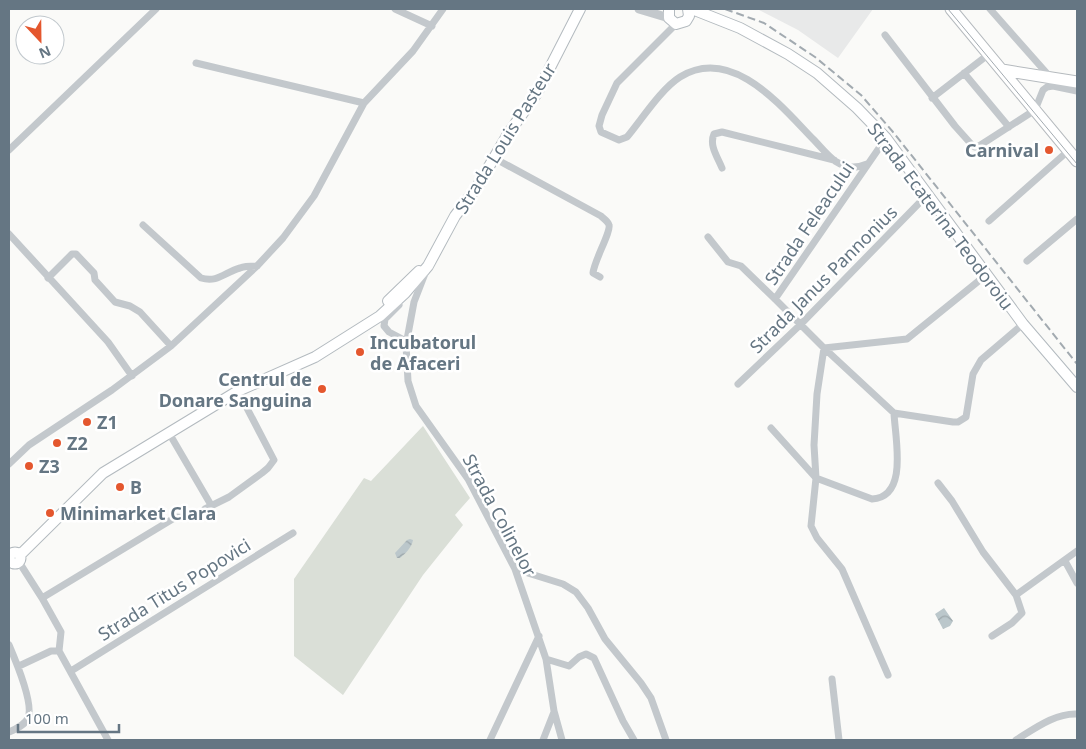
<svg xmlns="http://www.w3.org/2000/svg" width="1086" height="749" viewBox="0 0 1086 749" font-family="'Noto Sans',sans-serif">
<defs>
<pattern id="water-waves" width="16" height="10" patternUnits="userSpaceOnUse" patternTransform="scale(1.25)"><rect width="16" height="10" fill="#bbc7cb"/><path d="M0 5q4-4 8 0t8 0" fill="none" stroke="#9ca6aa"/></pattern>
</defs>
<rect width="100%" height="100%" fill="#fafaf8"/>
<path fill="#e8e9e9" d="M757,9H873L838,58L798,30Z"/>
<path fill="#dadfd7" d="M423,426L470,498L455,515L463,525L423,575L343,695L294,656V579L364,478L371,481Z"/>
<path fill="url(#water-waves)" d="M410,539L413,540C412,547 405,554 400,558H397L395,553L407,540Z
M944,608L953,621L950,626L943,629L935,614Z"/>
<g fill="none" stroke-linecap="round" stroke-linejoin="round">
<g stroke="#b3babf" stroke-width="12">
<path id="secondary" d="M669,9V18L676,24L686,21L689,16L688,9
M692,9L740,28L788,54L817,73L857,108L886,138L1023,324L1077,387
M388,301L419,271
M9.5 558a5.5 5.5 0 1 1 11 0a5.5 5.5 0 1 1-11 0Z
M20,555L103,473L238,391L315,357L380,316L405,293L428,266L455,216L477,187L508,134L537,93L580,9"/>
</g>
<g stroke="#b5babe" stroke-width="13">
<path id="primary" d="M951,9L1077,161
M1002,70L1077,82"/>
</g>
<path stroke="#c3c8cc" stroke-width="7" d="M395,9L432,26
M990,9L1051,78
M676,24L617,83L602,115L599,126L601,132L619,140L627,137C642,119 661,89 680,77C732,45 781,106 813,139C820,146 827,155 835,161C846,168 855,169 867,164
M885,35L955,126L972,145L975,147L979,146L1035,110L1043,90L1047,87L1053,86L1077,91
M196,63L364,103
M964,73L1009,127
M932,98L989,54
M9,150L156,9
M494,158L601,216C604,219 608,221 609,225C611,232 594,261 593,273L600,277
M722,168C717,156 709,145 714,134L722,132L834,160
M989,221L1068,151
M143,225L201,278C218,283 225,272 240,268C245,266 251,266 257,266
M9,234L108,342L132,376
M708,237L728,262L741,266L775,299L824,348L894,413
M1027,261L1077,219
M426,271L414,302L406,345L408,381L416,406L468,479L515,569L546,659L554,711L562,740
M48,278L72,254H76L94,273L95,280L115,302L130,306L140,312L171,346
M775,299L886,138
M399,305L385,319L384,326L389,332L406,341
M738,384L800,325L928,194
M771,428L816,478L872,499C909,497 895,438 894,413L953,422H958L966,417L973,374L981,360L1023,324
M169,433L211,505
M9,464L29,445L112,390L171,346L257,266L283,238L314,196L364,103L413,51L443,9
M938,483L952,501L983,552L1016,595
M9,554L11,555
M1065,561L1077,583
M19,562L42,598L61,632L59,651
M515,569L563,584L576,592L588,608L605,639L641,683L651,698L666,740
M42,598L176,517L189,518L199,515L205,509L229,497L262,473L268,468L274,460L238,391
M992,636L1012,623L1022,613L1016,595L1077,551
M9,645C15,659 34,704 28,718C25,725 16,729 9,732
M546,659L569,666L579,657L586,654L594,658L623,721L634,740
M19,666L51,651H59L108,740
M71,671L293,533
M888,675L842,569L817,538L811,526L816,478L814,445L817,394L824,348L907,339L986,275
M832,679L839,740
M490,740L539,636
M543,740L554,712
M1016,740C1034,729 1055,713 1077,714"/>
<path stroke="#c3c8cc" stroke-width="9" d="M639,9L669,18"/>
<use href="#secondary" stroke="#fff" stroke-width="10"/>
<use href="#primary" stroke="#fff" stroke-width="11"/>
<path stroke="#a2aab0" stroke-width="1" d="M948,9L1077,164"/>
<path stroke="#a2aab0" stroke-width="2" stroke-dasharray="8 4" stroke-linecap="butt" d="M725,9L764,23L815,57L861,95L893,132L1077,364"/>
</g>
<g fill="#e4572e" stroke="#fff" stroke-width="2">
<circle cx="1049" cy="150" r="5"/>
<circle cx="360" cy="352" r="5"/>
<circle cx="322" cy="389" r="5"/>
<circle cx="87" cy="422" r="5"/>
<circle cx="57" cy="443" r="5"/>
<circle cx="29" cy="466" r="5"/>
<circle cx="120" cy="487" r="5"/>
<circle cx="50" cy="513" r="5"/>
</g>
<g text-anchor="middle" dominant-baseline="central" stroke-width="5" stroke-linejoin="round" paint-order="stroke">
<g font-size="18" fill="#657683" stroke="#fff">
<text transform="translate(505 138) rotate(-58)">Strada Louis Pasteur</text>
<text transform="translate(941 216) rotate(53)">Strada Ecaterina Teodoroiu</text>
<text transform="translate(809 223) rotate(-56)">Strada Feleacului</text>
<text transform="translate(823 279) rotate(-45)">Strada Janus Pannonius</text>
<text transform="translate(500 515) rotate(62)">Strada Colinelor</text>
<text transform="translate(174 589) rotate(-32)">Strada Titus Popovici</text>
</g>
<g font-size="18" font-weight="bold" fill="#657683" stroke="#fff" text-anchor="start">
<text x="1039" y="150" text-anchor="end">Carnival</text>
<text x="370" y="342">Incubatorul<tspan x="370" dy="21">de Afaceri</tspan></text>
<text x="312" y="379" text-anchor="end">Centrul de<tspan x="312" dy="21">Donare Sanguina</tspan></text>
<text x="97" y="422">Z1</text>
<text x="67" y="443">Z2</text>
<text x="39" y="466">Z3</text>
<text x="130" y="487">B</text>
<text x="60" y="513">Minimarket Clara</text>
</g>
</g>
<rect width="1086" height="749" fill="none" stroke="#657683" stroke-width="20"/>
<g transform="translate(40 40) rotate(158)"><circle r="24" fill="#ffffff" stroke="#c1c8cd"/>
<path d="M0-4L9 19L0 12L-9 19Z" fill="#e4572e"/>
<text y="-8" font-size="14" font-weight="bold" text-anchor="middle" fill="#657683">N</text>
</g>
<path d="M18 724v8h101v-8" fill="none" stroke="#657683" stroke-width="2.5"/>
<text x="25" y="724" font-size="15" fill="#657683" stroke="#ffffff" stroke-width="4" paint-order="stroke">100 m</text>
</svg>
